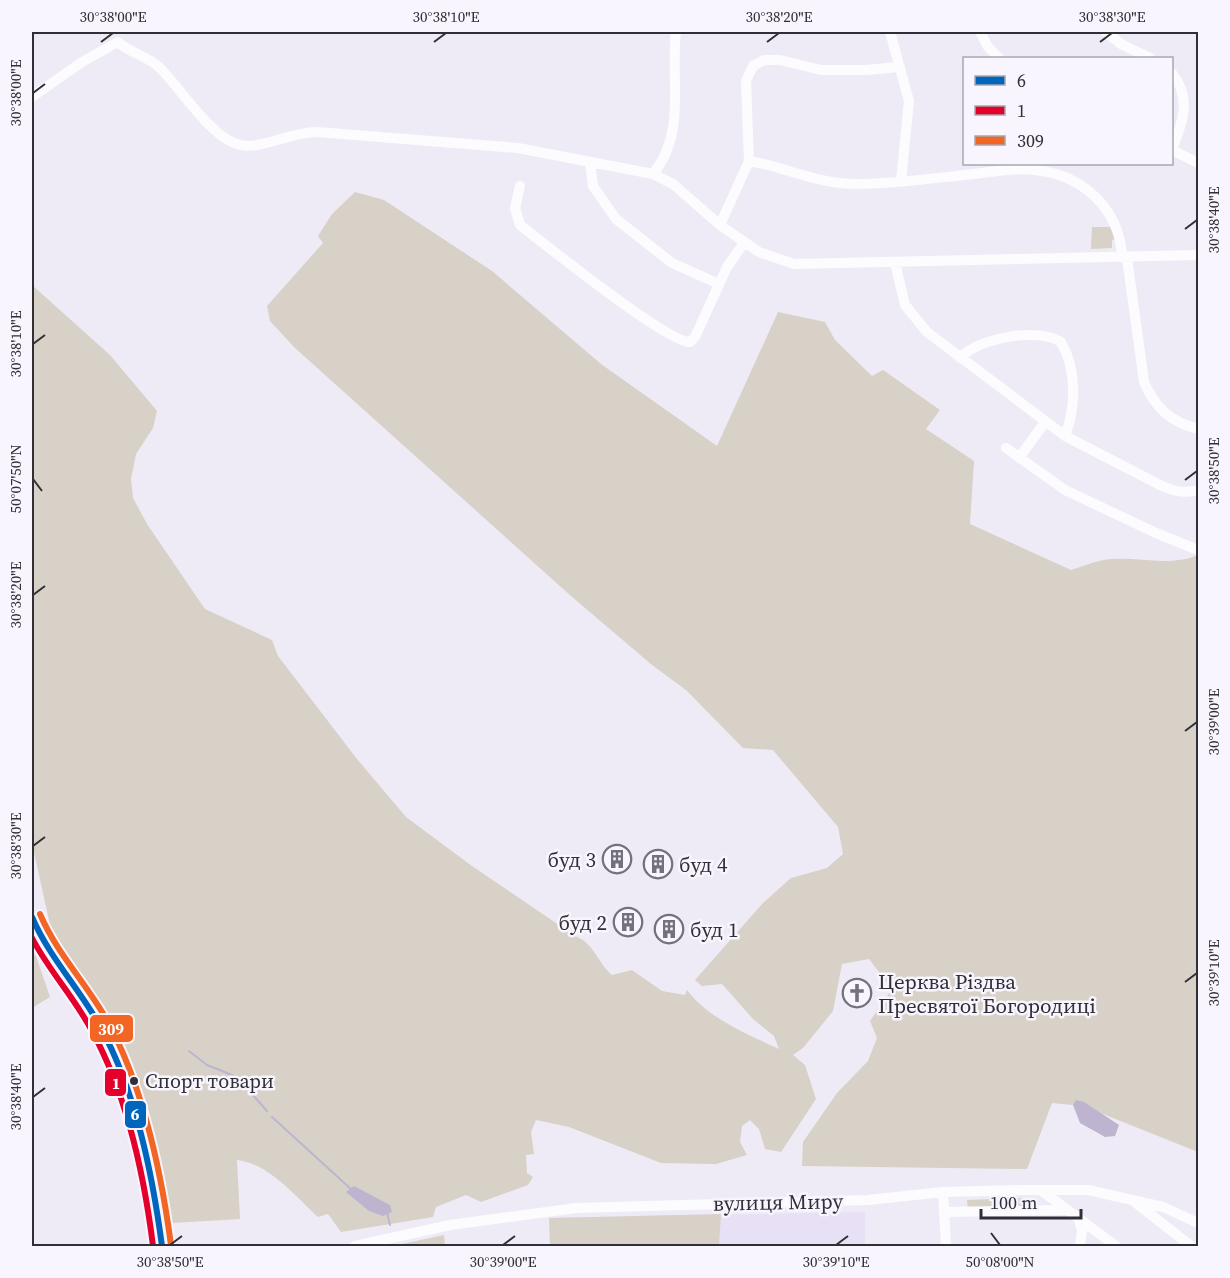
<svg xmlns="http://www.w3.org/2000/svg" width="1230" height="1278" viewBox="0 0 1230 1278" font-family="'Source Serif 4',serif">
<rect width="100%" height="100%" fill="#eeebf6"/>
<path fill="#e8e1f5" d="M865,1212V1246H550L549,1218Z"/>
<path fill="#d7d1c7" d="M355,192L384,200L492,271L601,364L717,446L778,312L825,322L835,340L872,376L883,370L940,410L926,429L974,461L970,524L1071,570C1081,567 1093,562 1103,560C1135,555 1167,568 1198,555V1152L1083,1106L1052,1103L1027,1169L802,1166L803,1142L837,1093L868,1061L877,1038L870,1021L892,989L869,959L842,964L833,1011L803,1048L793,1055L805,1065L816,1099L781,1152L765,1149L759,1129L750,1120L742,1126L740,1142L747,1155L716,1164L661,1163L569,1127L536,1120L531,1132L534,1154L526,1155L527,1173L533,1177L528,1185L481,1202L466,1195L436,1207L433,1217L341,1232L328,1214L318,1217C295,1196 268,1163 237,1160L240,1219L172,1223L136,1075L92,990L62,947L50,925L32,843V285L110,355L157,411L153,428L136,454L131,479L133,498L147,524L205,609L272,640L278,656L357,759L406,817L472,866L575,936C594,943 597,962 612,975L632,970L662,991L685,995L687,990C709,1019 747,1034 779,1049L774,1036L753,1019L722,984L702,986L695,980L763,903L791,878L827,868L843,854L838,827L773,750L743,748L686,690L652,665L571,596L295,348L270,321L267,306L323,243L318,236L332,214Z
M1092,227H1113L1117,239L1112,240V248L1091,249Z
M32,951L36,956L50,997L32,1008Z
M1024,1198L1025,1210L968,1212L967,1200Z
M721,1214L719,1246H550L549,1218Z
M444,1235L445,1246H393Z"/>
<path fill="#beb4cf" d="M1076,1100L1084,1102L1119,1125L1115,1136L1105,1137L1080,1123L1073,1105Z
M354,1186L390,1205L392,1212L383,1216L369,1211L346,1192Z"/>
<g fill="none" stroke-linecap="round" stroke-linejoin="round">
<path stroke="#beb4cf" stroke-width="2" d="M189,1051L207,1065L237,1077L267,1111
M272,1117L352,1190
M387,1212L390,1225"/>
<path stroke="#fcfcfe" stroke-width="10" d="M890,32L909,101L901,181
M980,32L988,47L999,58
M1106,32L1121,44L1150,58
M1172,73C1192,98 1183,122 1172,149
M32,97L82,62L118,42C131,54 149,56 161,69C181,89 212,139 240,145C260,150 291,132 317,132L518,148L653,174L673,184L720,225L759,252L794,264L1198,255
M1172,150L1198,163
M749,161L746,81L753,66L764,60H780L821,70H866L898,67
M590,163L593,186L616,219L672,263L719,284
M653,174C687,132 670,81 676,32
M520,186L515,208L520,225C546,245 666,342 690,342L695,337L727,267L744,243
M720,225L749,161C785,167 818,184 856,184C895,184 935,178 974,174C996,171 1020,167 1042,171C1087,178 1120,212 1122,257
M1127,258L1144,382C1155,408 1171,422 1198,429
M895,263L905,305L927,332L1065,436L1158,484C1172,491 1183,494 1198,490
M960,358C978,338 1038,327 1061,342C1077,369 1076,408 1065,436
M1006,448L1065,490L1156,533L1198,550
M1019,458L1045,422
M1042,1191L1116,1246
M943,1192L946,1246
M1136,1203L1191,1246
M944,1212L1064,1210
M1079,1220L1082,1231L1080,1246
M355,1246L450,1225L576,1208L868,1200L943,1192L1023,1190H1088L1163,1207L1198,1223"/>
<path stroke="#ebe8e4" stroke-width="12" d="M32,917C46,957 79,989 100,1026C129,1079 156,1186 162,1246"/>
<g stroke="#f8f5fe" stroke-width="10">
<path id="bus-1" d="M32,917C49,957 79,988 100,1026C136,1092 152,1172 162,1246"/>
</g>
<g stroke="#f8f5fe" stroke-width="10">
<path id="bus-2" d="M32,938C49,971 75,998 92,1031C127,1095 144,1174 153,1246"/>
</g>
<g stroke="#f8f5fe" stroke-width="10">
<path id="bus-3" d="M40,914C57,954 87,984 108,1022C144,1089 161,1170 171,1245"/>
</g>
<use href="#bus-1" stroke="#0065bd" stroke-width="6"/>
<use href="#bus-2" stroke="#e4002b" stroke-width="6"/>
<use href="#bus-3" stroke="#f26522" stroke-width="6"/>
</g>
<path fill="none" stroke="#312f36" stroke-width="2" d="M101,42L113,33M434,42L446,33M767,42L779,33M1100,42L1112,33M33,93L45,84M1185,229L1197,220M33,344L45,335M33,479L42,491M1185,480L1197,471M33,595L45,586M1185,731L1197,722M33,846L45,837M1185,982L1197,973M33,1097L45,1088M991,1233L1000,1245M170,1245L182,1236M503,1245L515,1236M836,1245L848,1236"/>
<defs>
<g id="building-ring" transform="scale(1.5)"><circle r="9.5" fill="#f8f5fe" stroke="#737179" stroke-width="1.5"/><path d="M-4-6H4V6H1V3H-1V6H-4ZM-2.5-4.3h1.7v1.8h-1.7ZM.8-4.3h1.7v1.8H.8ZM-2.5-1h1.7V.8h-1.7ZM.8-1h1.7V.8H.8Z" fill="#737179"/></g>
<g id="church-ring" transform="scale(1.5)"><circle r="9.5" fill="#f8f5fe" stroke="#737179" stroke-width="1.5"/><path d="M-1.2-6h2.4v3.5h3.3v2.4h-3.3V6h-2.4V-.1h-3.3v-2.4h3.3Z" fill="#737179"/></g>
</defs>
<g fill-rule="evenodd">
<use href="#building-ring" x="617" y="859"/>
<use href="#building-ring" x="658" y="864"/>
<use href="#building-ring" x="628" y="922"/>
<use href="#building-ring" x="669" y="929"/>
<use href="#church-ring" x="857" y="993"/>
</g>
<circle fill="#312f36" stroke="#f8f5fe" stroke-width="2" cx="134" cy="1081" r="5"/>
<g text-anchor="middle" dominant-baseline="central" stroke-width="5" stroke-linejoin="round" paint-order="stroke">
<g font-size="20" fill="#312f36" stroke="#f8f5fe" text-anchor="start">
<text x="145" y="1081">Спорт товари</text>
</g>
<g font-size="21" fill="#312f36" stroke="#f8f5fe" text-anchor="start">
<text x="596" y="859" text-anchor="end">буд 3</text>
<text x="679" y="864">буд 4</text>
<text x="607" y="922" text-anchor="end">буд 2</text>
<text x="690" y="929">буд 1</text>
<text x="878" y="981">Церква Різдва<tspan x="878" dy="24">Пресвятої Богородиці</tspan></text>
</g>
<g font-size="21" fill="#312f36" stroke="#f8f5fe">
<text transform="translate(778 1202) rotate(-1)">вулиця Миру</text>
</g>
</g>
<g stroke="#f8f5fe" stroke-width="2">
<rect x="89" y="1014" width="45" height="29" rx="6" fill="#f26522"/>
<rect x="104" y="1068" width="23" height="29" rx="6" fill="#e4002b"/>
<rect x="124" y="1100" width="23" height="29" rx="6" fill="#0065bd"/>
</g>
<g font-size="16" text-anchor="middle" font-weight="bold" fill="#fff">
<text x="111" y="1035">309</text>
<text x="116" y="1089">1</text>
<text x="135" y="1120">6</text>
</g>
<rect width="1230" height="1278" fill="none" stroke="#f8f5fe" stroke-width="66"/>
<rect x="963" y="57" width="210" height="108" fill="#f8f5fe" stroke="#a8a6ae" stroke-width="1.5"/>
<rect x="975" y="76" width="30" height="9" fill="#0065bd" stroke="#a8a6ae" stroke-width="1.5"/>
<text x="1017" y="87" font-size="18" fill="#312f36">6</text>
<rect x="975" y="106" width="30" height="9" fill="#e4002b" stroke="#a8a6ae" stroke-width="1.5"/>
<text x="1017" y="117" font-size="18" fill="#312f36">1</text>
<rect x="975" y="136" width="30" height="9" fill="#f26522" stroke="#a8a6ae" stroke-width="1.5"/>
<text x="1017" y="147" font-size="18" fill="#312f36">309</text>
<path d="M981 1209v9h100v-9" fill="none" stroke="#312f36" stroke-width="3"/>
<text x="990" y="1209" font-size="18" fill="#312f36" stroke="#f8f5fe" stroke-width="4.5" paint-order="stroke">100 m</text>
<rect x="33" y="33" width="1164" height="1212" fill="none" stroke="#312f36" stroke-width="2"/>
<g font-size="15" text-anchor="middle" fill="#312f36">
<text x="113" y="22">30°38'00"E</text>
<text x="446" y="22">30°38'10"E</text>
<text x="779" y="22">30°38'20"E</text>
<text x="1112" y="22">30°38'30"E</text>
<text transform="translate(16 93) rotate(-90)" y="5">30°38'00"E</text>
<text transform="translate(1214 220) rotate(-90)" y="5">30°38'40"E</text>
<text transform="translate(16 344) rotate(-90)" y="5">30°38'10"E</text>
<text transform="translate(1214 471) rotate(-90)" y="5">30°38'50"E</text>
<text transform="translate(16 479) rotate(-90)" y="5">50°07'50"N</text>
<text transform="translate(16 595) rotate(-90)" y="5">30°38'20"E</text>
<text transform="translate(1214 722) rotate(-90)" y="5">30°39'00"E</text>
<text transform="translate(16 846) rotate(-90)" y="5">30°38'30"E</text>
<text transform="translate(1214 973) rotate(-90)" y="5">30°39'10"E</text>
<text transform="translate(16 1097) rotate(-90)" y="5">30°38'40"E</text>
<text x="170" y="1267">30°38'50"E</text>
<text x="503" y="1267">30°39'00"E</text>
<text x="836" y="1267">30°39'10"E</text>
<text x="1000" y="1267">50°08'00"N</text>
</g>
</svg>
